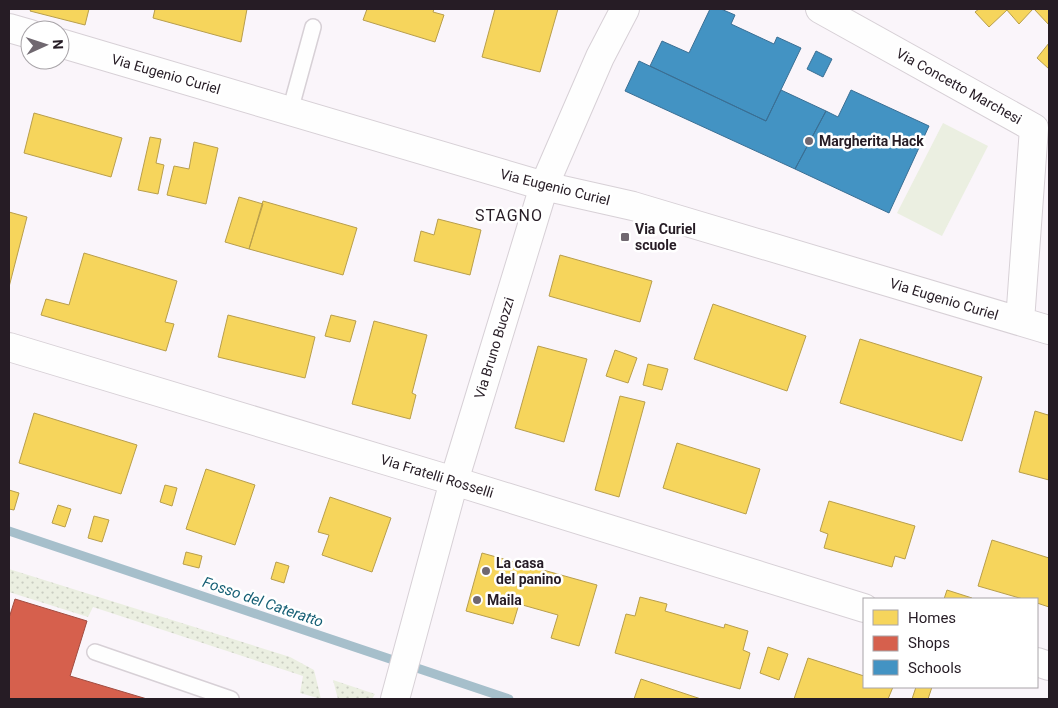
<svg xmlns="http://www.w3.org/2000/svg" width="1058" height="708" viewBox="0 0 1058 708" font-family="Roboto,sans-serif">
<defs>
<pattern id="grass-dots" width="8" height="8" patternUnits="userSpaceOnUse" patternTransform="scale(1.25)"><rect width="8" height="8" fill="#ebefe1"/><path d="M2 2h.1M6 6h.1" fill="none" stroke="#c9ccc1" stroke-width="1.8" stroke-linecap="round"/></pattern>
</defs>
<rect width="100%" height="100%" fill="#faf5fa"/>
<path fill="url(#grass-dots)" d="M9,569L290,657L314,670L321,699L300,693L303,676L93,607L88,617L9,592Z
M333,680L375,694L372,699H338Z"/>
<path fill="#ebefe1" d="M943,123L988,146L942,236L897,213Z"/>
<path fill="#f6d55c" stroke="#b89e4c" d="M31,9H89L85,25L30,11Z
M155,9H247L241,42L153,18Z
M367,9H434L433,12L444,15L435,42L363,20Z
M495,9H558L540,72L482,57Z
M979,9H1006L1007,10L989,27L975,12Z
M1006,9H1033L1019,24Z
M1034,9H1049V25Z
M1049,43V69L1037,58Z
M34,113L122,138L111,177L24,153Z
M150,137L161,139L156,163L164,165L158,194L138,190Z
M194,142L218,148L206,204L167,195L174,166L189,169Z
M239,197L263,204L249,249L225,242Z
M263,201L357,228L343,275L249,249Z
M9,212L27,217L9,287Z
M438,219L481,230L470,275L414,261L421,231L434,235Z
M84,253L177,281L165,322L174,324L166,351L41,315L46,299L69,305Z
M560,255L652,281L640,322L549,296Z
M713,304L806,336L787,391L694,359Z
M228,315L315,337L305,378L218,357Z
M331,315L356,321L350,342L325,336Z
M374,321L427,335L412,393L416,395L410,419L352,404Z
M860,339L982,377L962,441L840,403Z
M538,346L587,359L564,442L515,428Z
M615,350L637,358L628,383L606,376Z
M648,364L668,369L662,390L643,385Z
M620,396L645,402L619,497L595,490Z
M1035,411L1048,415L1049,412V480L1019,472Z
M34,413L137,445L121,494L19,463Z
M677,443L760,469L746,514L663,488Z
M206,469L255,485L235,545L186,529Z
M165,485L177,488L172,506L160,502Z
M9,490L19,493L14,510L9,509Z
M330,497L391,518L372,572L322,555L329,535L318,532Z
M829,501L915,526L905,559L895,556L892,567L824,548L828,534L820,531Z
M58,505L71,509L65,527L52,523Z
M94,516L109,520L102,542L88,538Z
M992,540L1049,558V607L1037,603V599H1023L978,586Z
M186,552L202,556L199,568L183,564Z
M482,553L597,585L579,646L551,638L558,615L519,604L513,624L466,611Z
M276,562L289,566L284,583L271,579Z
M947,590L972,598V599H944Z
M640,597L667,604L665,611L724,628L725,624L748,631L743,650L750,653L740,689L615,653L626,614L635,616Z
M768,647L788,654L779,680L760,673Z
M808,658L864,676V687H893L888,699H794Z
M641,679L701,699H634Z
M916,687H932L928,699H912Z"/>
<path fill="#d6604d" stroke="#a14c41" d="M15,599L87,621L70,676L147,699H9V618Z"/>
<path fill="#4393c3" stroke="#3a6f94" d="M710,9H721L735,15L731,24L774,44L777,37L801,48L766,121L650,66L662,41L689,53Z
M816,51L832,59L823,77L807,69Z
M639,61L766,121L781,90L826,111L795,169L625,91Z
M851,90L929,126L889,213L795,169L826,111L838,117Z"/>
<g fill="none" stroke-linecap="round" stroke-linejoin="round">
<path stroke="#a6bfcb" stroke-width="9" d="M9,531L509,699"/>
<g stroke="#d7d0d6" stroke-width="18">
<path id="service" d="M290,111L313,27
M95,652L231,699"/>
</g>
<g stroke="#d7d0d6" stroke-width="30">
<path id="minor" d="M820,9L1034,128L1020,321
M9,28L30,34
M60,43L544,186L633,206L1049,330
M9,347L454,481L864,608
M1037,662L1049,666
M395,699L454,481L544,186L600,57L625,9"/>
</g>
<use href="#service" stroke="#fefefe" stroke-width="15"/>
<use href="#minor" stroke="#fefefe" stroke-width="28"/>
</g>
<g fill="#706870" stroke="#fff" stroke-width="2">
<circle cx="809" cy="141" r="5"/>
<rect x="620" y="232" width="10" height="10" rx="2.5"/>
<circle cx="486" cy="571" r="5"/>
<circle cx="477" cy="600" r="5"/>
</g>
<g text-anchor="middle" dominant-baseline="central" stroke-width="5" stroke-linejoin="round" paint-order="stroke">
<g font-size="14" fill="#261c25" stroke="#fff">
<text transform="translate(166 74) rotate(16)">Via Eugenio Curiel</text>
<text transform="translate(959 86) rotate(29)">Via Concetto Marchesi</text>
<text transform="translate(555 187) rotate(14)">Via Eugenio Curiel</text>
<text transform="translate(944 299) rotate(17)">Via Eugenio Curiel</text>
<text transform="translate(494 348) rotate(-73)">Via Bruno Buozzi</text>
<text transform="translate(437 476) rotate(17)">Via Fratelli Rosselli</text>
</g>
<g font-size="14" font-weight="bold" fill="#261c25" stroke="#fff" text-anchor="start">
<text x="819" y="141">Margherita Hack</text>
<text x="635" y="229">Via Curiel<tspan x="635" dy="16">scuole</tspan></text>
<text x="496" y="563">La casa<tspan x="496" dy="16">del panino</tspan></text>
<text x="487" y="600">Maila</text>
</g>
<g font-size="15" font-style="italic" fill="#145e74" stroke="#fff">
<text transform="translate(263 602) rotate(19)">Fosso del Cateratto</text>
</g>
<g font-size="16" letter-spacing="1" fill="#261c25" stroke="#fff">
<text x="509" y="215">STAGNO</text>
</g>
</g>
<rect width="1058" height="708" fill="none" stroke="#261c25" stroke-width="20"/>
<rect x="863" y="598" width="175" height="90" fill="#ffffff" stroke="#a8a4a8"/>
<rect x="873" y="610" width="25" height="15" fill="#f6d55c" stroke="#a8a4a8"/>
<text x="908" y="623" font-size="15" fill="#261c25">Homes</text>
<rect x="873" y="636" width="25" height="15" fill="#d6604d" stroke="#a8a4a8"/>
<text x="908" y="648" font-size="15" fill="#261c25">Shops</text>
<rect x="873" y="660" width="25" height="15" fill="#4393c3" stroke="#a8a4a8"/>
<text x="908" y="673" font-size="15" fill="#261c25">Schools</text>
<g transform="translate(45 45) rotate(87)"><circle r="24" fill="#ffffff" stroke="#a8a4a8"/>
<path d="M0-4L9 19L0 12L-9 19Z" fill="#706870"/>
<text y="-8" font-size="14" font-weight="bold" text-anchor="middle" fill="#261c25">N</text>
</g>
</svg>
